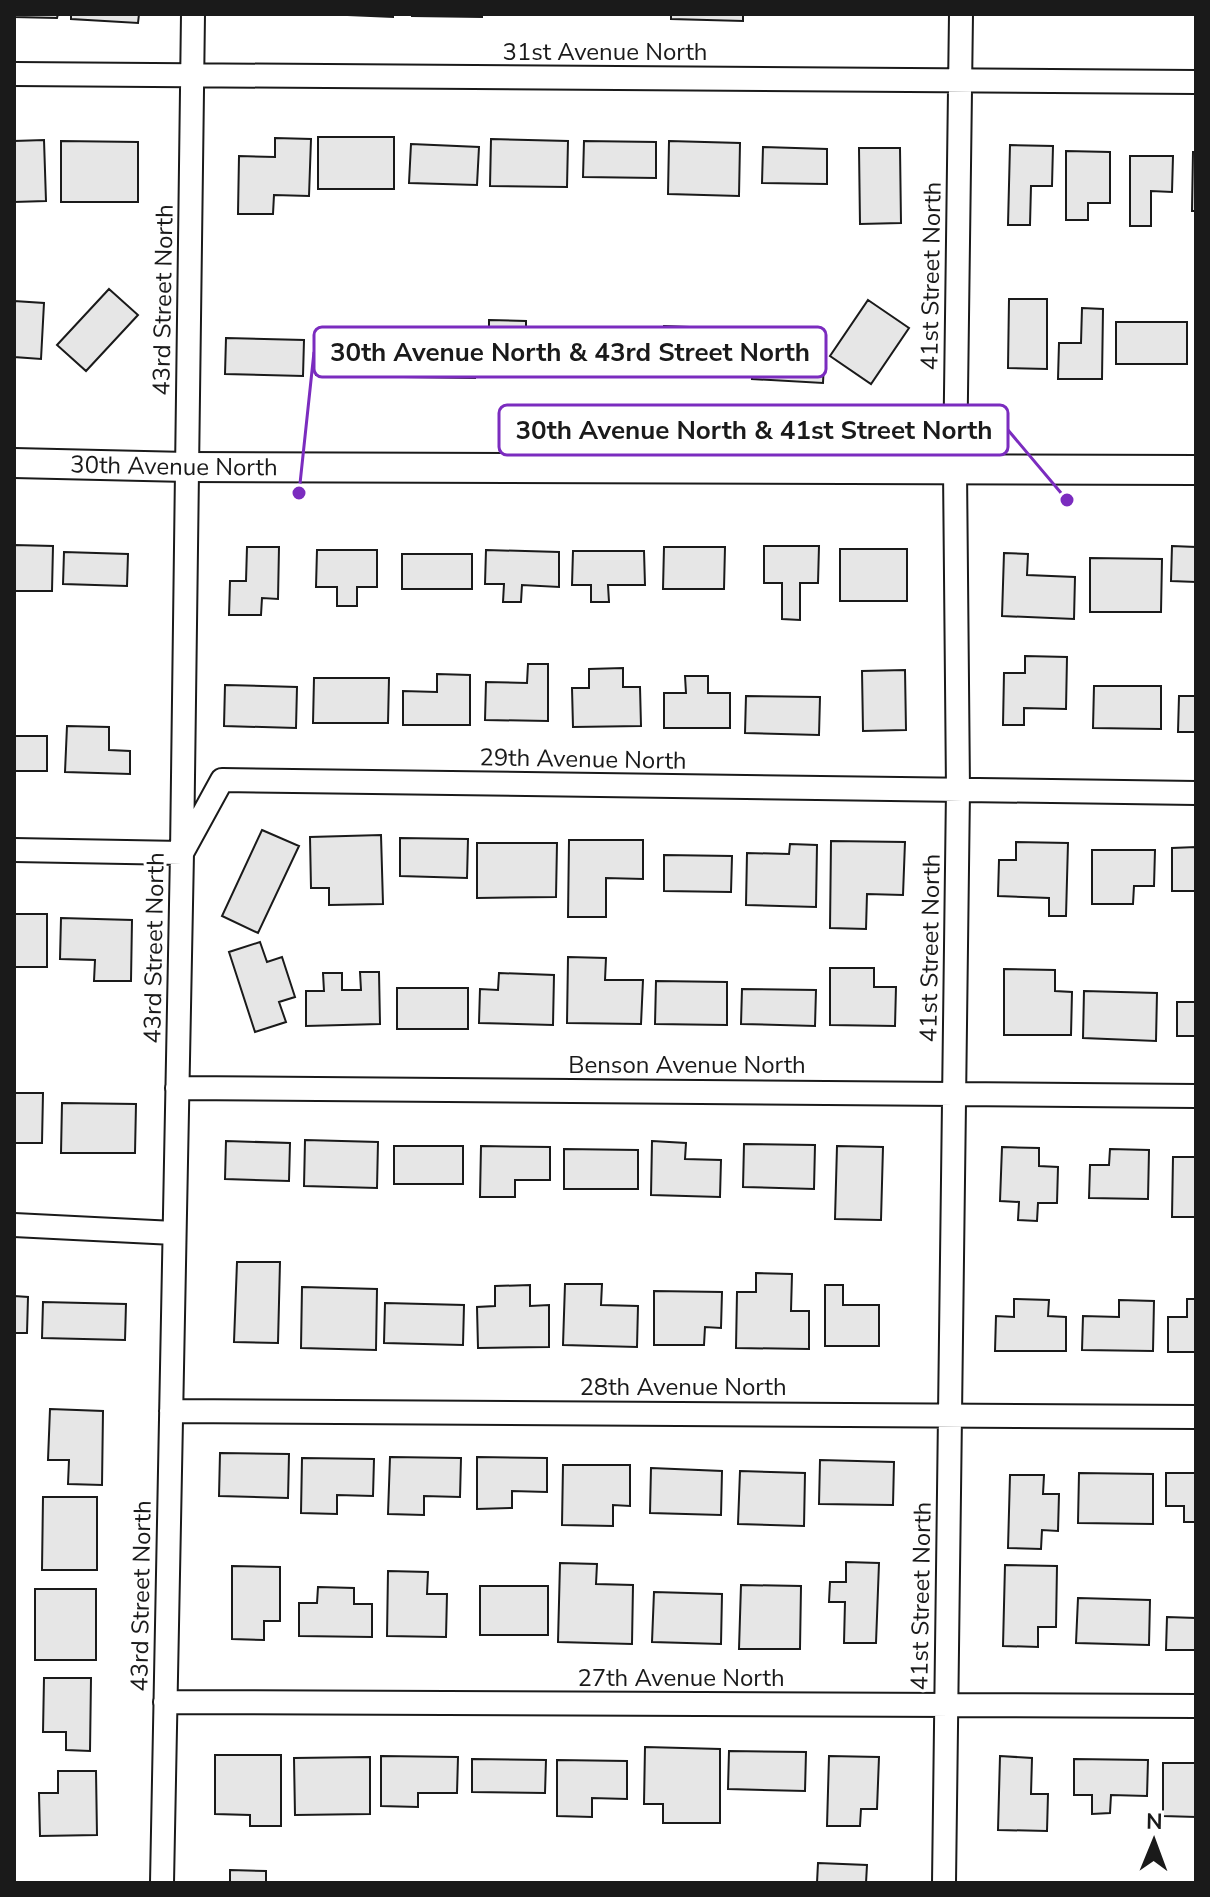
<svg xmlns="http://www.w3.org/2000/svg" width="1210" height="1897" viewBox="0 0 1210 1897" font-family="'Nunito Sans',sans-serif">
<rect width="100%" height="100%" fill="#fff"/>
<path fill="#e6e6e6" stroke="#1a1a1a" stroke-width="2" d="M14,14H58L57,18L14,17Z
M71,14H139L138,23L71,19Z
M324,14H393V17Z
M412,14H482V17L412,16Z
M671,14H743V21L671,19Z
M318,137H394V189H318Z
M275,138L311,139L309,196L274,195L273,214H238L239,156L275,157Z
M491,139L568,141L567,187L490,186Z
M44,140L46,201L14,202V141Z
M61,141L138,142V202H61Z
M584,141L656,142V178L583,177Z
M669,141L740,143L739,196L668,194Z
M411,144L479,147L477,185L409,183Z
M1010,145L1053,146L1052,186H1031L1030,225H1008Z
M763,147L827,149V184L762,183Z
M859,148H900L901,223L860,224Z
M1066,151L1110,152V203H1088V220H1066Z
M1193,152H1196V211H1192Z
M1130,156H1173L1172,192L1151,191V226H1130Z
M109,289L138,315L86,371L57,345Z
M1009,299H1047V369L1008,368Z
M868,300L909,328L871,384L830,356Z
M14,301L44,303L41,359L14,357Z
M1082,308L1103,309L1102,379H1058L1059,343H1081Z
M489,320L526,321V339H563L562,376L489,375Z
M1116,322H1187V364H1116Z
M664,326L740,329L738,373L663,371Z
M317,331L388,333L387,377L316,375Z
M226,338L304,340L303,376L225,374Z
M754,338L825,342L823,383L752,379Z
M404,341H475V378L404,377Z
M14,545L53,546L52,591H14Z
M764,546H819L818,583H800V620L782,619V583H764Z
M1172,546L1196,547V582L1171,581Z
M247,547H279L278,599L262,598L261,615H229L230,581H246Z
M664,547H725L724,589H663Z
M840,549H907V601H840Z
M317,550H377V587H357V606H337V587H316Z
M486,550L559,552V587L522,585L521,602H503L504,584H485Z
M573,551H644L645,585H608L609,602H591V585H572Z
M64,552L128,554L127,586L63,584Z
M1004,553L1028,554L1027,575L1075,577L1074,619L1002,616Z
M402,554H472V589H402Z
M1090,558L1162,559L1161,612H1090Z
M1025,656L1067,657L1066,709L1024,708V725H1003L1004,673H1025Z
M528,664H548V721L485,720L486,682L527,683Z
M623,668V687H640L641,726L573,727L572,688H589V669Z
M905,670L906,730L863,731L862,671Z
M437,674L470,675V725H403V691L437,692Z
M685,676H708V693H730V728H664V693H686Z
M314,678H389L388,723H313Z
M225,685L297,687L296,728L224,726Z
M1094,686H1161V729L1093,728Z
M746,696L820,697L819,735L745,733Z
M1179,696H1196V732H1178Z
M67,726L109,727V750L130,751V774L65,772Z
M14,736H47V771H14Z
M262,830L299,846L258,933L222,916Z
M381,835L383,904L329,905V888H311L310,837Z
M400,838L468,839L467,878L400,876Z
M569,840H643V879L606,878V917H568Z
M831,841L905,842L903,895L867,894L866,929L830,928Z
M1016,842L1068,843L1066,916H1049V898L998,896L999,860H1016Z
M477,843H557L556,897L477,898Z
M790,844L817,845L816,907L746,905L747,853L789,854Z
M1196,847V891H1172V848Z
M1092,850H1155L1154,886H1134L1133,904H1092Z
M664,855L732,856L731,892L664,891Z
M14,914H47V967H14Z
M61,918L132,920L131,981H94L95,960L60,959Z
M260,942L267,962L282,957L295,997L279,1002L286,1022L255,1032L229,952Z
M568,957L606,958L605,980H643L641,1024L567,1023Z
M830,968H874V987H896L895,1026L830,1025Z
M1004,969L1055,970V991L1072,992L1071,1035H1004Z
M360,972H379L380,1024L306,1026V991H324L323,973H342V990H361Z
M499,973L554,975L553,1025L479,1023L480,989L498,990Z
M656,981L727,982V1025L655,1024Z
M397,988H468V1029H397Z
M742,989L816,990L815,1026L741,1024Z
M1084,991L1157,993L1156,1041L1083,1038Z
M1177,1002H1196V1036H1177Z
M14,1093H43L42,1143H14Z
M62,1103L136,1104L135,1153H61Z
M305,1140L378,1142L377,1188L304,1186Z
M226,1141L290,1143L289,1181L225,1179Z
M652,1141L686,1143L685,1159L721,1160L720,1197L651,1195Z
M744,1144L815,1145L814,1189L743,1187Z
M394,1146H463V1184H394Z
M481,1146L550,1147V1180H515V1197H480Z
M837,1146L883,1147L881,1220L835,1219Z
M1002,1147L1039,1148V1166L1058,1167L1057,1203H1038L1037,1221L1018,1220L1019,1202L1000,1201Z
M564,1149L638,1150V1189H564Z
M1110,1149L1149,1150L1148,1199L1089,1198L1090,1165H1109Z
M1173,1157H1196V1217H1172Z
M237,1262H280L278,1343L234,1342Z
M756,1273L792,1274L791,1311H809V1349L736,1348L737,1292H756Z
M565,1284H602L601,1305L638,1306L637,1347L563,1345Z
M530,1285V1306L549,1305V1347L478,1348L477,1307L495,1306V1286Z
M825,1285H843V1305H879V1346H825Z
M302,1287L377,1289L376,1350L301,1348Z
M654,1291L722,1292L721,1328L705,1327L704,1345H654Z
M14,1296L28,1297L27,1333H14Z
M1014,1299L1049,1300L1048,1316L1066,1317V1351H995L996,1316L1014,1317Z
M1187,1299H1196V1352H1168V1317H1187Z
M1119,1300L1154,1301L1153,1351L1082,1350L1083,1316L1119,1317Z
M43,1302L126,1304L125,1340L42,1338Z
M385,1303L464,1305L463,1345L384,1343Z
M50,1409L103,1411L102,1485L68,1484L69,1460H48Z
M220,1453L289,1454L288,1498L219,1496Z
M390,1457L461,1458L460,1497L424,1496V1515L388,1514Z
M477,1457L547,1458V1492L512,1491V1508L477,1509Z
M302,1458L374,1459L373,1496L337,1495V1514L301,1513Z
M820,1460L894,1462L893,1505L819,1504Z
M563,1465H630V1506L613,1505V1526L562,1525Z
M651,1468L722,1471L721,1515L650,1513Z
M740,1471L805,1473L804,1526L738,1524Z
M1079,1473L1153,1474V1524L1078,1523Z
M1166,1473H1196V1522H1184V1506H1166Z
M1010,1475H1044L1043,1494H1059L1058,1531L1042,1530L1041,1549L1008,1548Z
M43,1497H97V1570H42Z
M846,1562L879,1563L876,1643H844L845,1602H829L830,1582H846Z
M560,1563L597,1564L596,1584L633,1585L632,1644L558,1642Z
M1005,1565L1057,1566L1056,1627H1038V1647L1003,1646Z
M232,1566L280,1567V1621H264V1640L232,1639Z
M388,1571L428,1572L427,1594H447L446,1637L387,1636Z
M741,1585L801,1586L800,1649H739Z
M480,1586H548V1635H480Z
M318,1587L354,1588V1604H372V1637L299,1636V1603H317Z
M35,1589H96V1660H35Z
M654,1592L722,1594L721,1644L652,1642Z
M1078,1598L1150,1600L1149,1645L1076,1643Z
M1167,1617L1196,1618V1650H1166Z
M44,1678H91L90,1751L66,1750V1732H43Z
M645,1747L720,1749V1823H663V1804H644Z
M729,1751L806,1752L805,1791L728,1789Z
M215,1755H281V1826H250V1815L215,1814Z
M381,1756L458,1757L457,1793H418V1807L381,1806Z
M829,1756L879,1757L877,1809H861L860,1826H827Z
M1000,1756L1032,1758L1031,1794H1048L1047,1831L998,1830Z
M370,1757V1814L295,1815L294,1758Z
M472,1759L546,1760L545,1793L472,1792Z
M1074,1759L1148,1760L1147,1796L1111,1795L1110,1813L1092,1814V1795H1074Z
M557,1760L627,1761V1799L592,1798V1817L557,1816Z
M1163,1763H1196V1817L1163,1816Z
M58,1771H96L97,1835L40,1836L39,1793H58Z
M818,1863L867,1865L866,1883H817Z
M230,1870L266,1871V1883H230Z"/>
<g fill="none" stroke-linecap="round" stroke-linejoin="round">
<g stroke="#1a1a1a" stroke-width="26">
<path id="minor" d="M14,74L1196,82
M14,850L182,853L222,780L1196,793
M177,1088L1196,1096
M14,1225L174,1233
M171,1411L1196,1417
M165,1702L1196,1706
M162,1883L182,853L193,14
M944,1883L958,790L955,469L961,14"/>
</g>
<g stroke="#1a1a1a" stroke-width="32">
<g id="tertiary">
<path id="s1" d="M14,463L187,467L1196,470"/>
</g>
</g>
<use href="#minor" stroke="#fff" stroke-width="22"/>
<use href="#tertiary" stroke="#fff" stroke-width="28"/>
</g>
<g text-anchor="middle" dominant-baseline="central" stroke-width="6" stroke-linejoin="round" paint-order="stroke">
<g font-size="24" fill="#1a1a1a" stroke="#fff">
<text x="605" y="52">31st Avenue North</text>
<text transform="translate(931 276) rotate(-89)">41st Street North</text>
<text transform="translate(163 300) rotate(-89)">43rd Street North</text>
<text stroke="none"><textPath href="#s1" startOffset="160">30th Avenue North</textPath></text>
<text transform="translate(583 759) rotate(1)">29th Avenue North</text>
<text transform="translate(154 948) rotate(-89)">43rd Street North</text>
<text transform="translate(930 948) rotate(-89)">41st Street North</text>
<text x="687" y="1065">Benson Avenue North</text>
<text x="683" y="1387">28th Avenue North</text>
<text transform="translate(141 1596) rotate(-89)">43rd Street North</text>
<text transform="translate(921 1596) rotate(-89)">41st Street North</text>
<text x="681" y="1678">27th Avenue North</text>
</g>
</g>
<path fill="none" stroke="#7b2cbf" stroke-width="3" d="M299 493L314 352M1067 500L1008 430"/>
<g fill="#7b2cbf" stroke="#fff" stroke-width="3">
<circle cx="299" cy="493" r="8"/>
<circle cx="1067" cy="500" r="8"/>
</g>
<g fill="#fff" stroke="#7b2cbf" stroke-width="3">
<rect x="314" y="327" width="512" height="50" rx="8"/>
<rect x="499" y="405" width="509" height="50" rx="8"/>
</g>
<g font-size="26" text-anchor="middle" font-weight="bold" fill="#1a1a1a">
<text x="570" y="361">30th Avenue North &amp; 43rd Street North</text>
<text x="754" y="439">30th Avenue North &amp; 41st Street North</text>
</g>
<rect width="1210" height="1897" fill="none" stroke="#1a1a1a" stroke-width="32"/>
<g transform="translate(1154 1841) rotate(1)" stroke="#ffffff" stroke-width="6" paint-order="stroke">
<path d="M0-6L14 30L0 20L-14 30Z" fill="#1a1a1a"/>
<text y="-12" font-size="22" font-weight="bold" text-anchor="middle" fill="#1a1a1a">N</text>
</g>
</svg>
